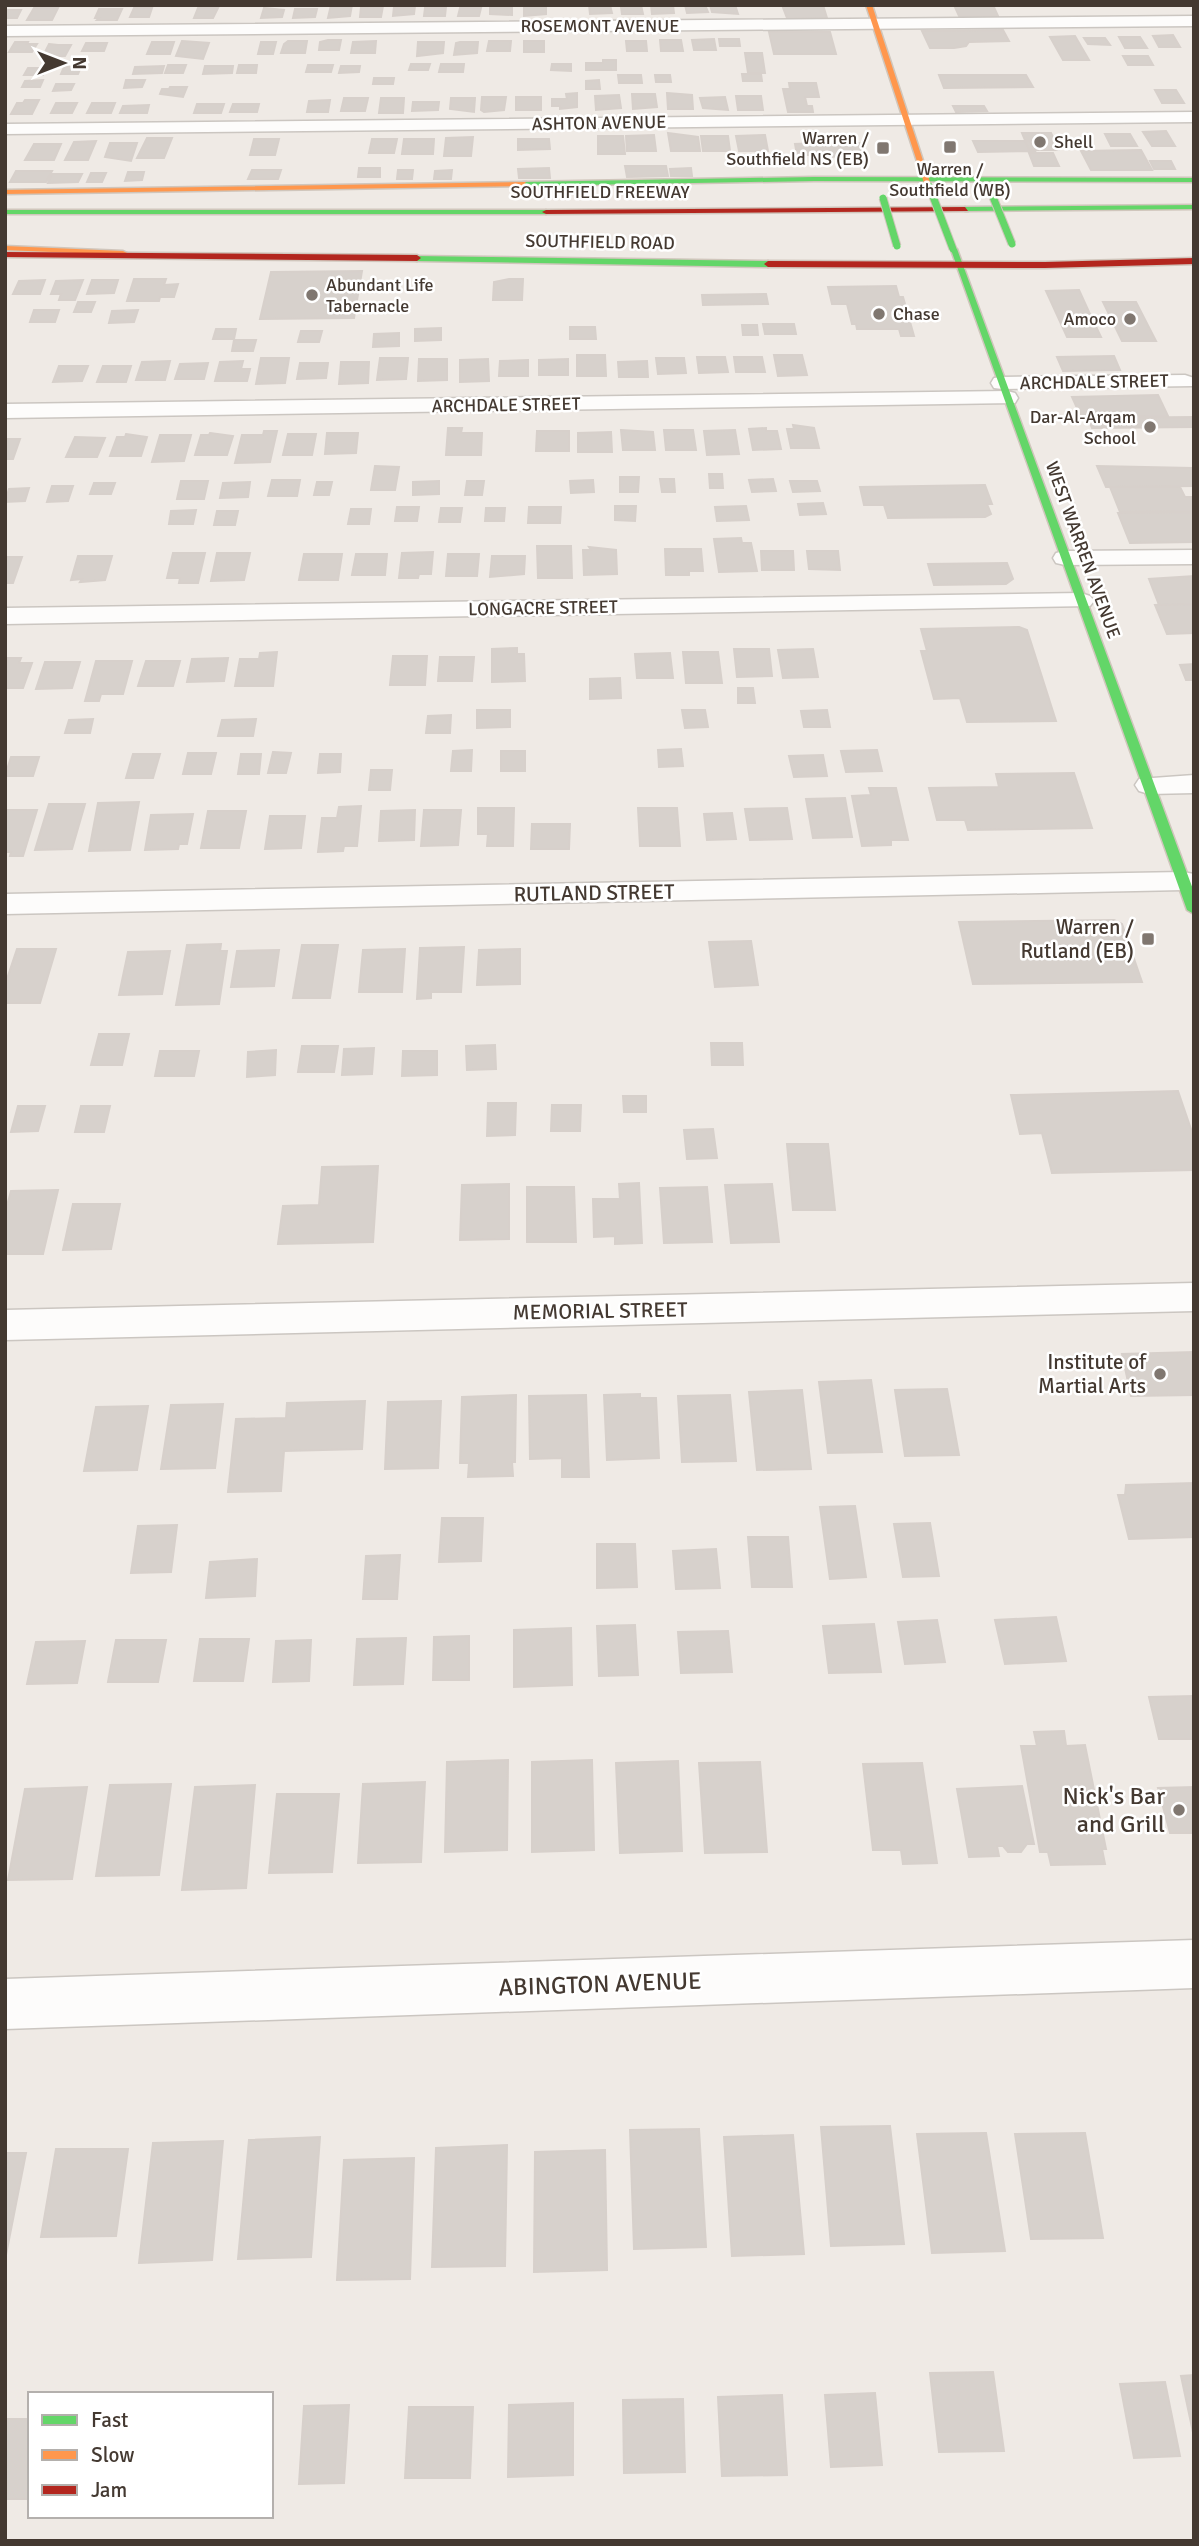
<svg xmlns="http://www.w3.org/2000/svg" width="1199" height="2546" viewBox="0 0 1199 2546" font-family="Signika,sans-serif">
<rect width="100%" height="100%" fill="#efeae5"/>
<path fill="#d7d1cc" stroke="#d7d0cb" stroke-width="2" d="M331,5H352L350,16L328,18Z
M490,5H512V15L490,14Z
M524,5H546V14L524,16Z
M589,5H610L612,13L590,14Z
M631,5H641L643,14H622L621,7Z
M651,5H673L674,13L652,14Z
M685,5H705L708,12L687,13Z
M710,5H735L738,14L712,12Z
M782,5H823L827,18H787Z
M954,5H993L998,16H959Z
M383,6L381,17H360L361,7Z
M415,6L414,14L393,16L394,7Z
M446,7L445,16H424L425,8Z
M34,8H58L52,20H27Z
M134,8H152L149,17H130Z
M198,8H218L213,18H194Z
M264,8L284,10L282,17L261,18Z
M460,8H481L479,16H458Z
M99,9H122L117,20H97L99,18H95Z
M295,9H317L315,17L293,18Z
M5,10H21L17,18H5Z
M1003,30L1009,41L969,42L966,46L954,48H930L922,31Z
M769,32H830L836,54H774Z
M1173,35L1180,47H1159L1153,36Z
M1075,36L1089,60H1063L1050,37Z
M1119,37H1140L1147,48H1125Z
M1084,38H1105L1110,45L1088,44Z
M714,39L716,50H694L692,40Z
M719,39H739L740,46H720Z
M328,40H341L339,50H319L320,42Z
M660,40H681L683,51H661Z
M182,41L209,43L203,59L176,56Z
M288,41H307L305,53H281L284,44Z
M376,41L375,53H351L353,42Z
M489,41H511L510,51H487Z
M524,41H544V52H524Z
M626,41H646L647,51H627Z
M15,42H28L27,44H37L32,52H9Z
M152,42H174L170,54H147Z
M261,42H276L273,54H258Z
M418,42H444L443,53L417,56Z
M460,42H478L477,53L454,55L456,43Z
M86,43H107L104,51H82Z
M49,44L58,45H71L65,56H43Z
M745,53H762L765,73H748Z
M1123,56H1148L1153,65H1128Z
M603,60H616V70H586V63H603Z
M411,64H430L428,70H409Z
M441,64H464L463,72H439Z
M552,64H571V71L551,70Z
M168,65H186L183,73H165Z
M239,65H257L256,73H237Z
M308,65H333L331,72H306Z
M164,66L162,73L133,74L135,67Z
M205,66H233L232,73L203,74Z
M341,66H360L359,72L339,73Z
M64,67H81L78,74H61Z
M28,68H47L43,75H24Z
M742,74H761L762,81H743Z
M618,75H641L642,83H619Z
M655,75H670L671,82H656Z
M939,75H1026L1033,87L944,88Z
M374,78H394L393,84H373Z
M43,80L40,87H22L25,81Z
M126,80H145L142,87L124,88Z
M599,80L600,89H586V81Z
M789,83H816L819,97H805L807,106H812L813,112H788L783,89H790Z
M56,84H74L71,90L53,91Z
M170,87H187L183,97L160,94L162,89H169Z
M1155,90H1176L1184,103H1162Z
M577,93V107L560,109V106H552V99H567L566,94Z
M667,93L692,95L693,109H668Z
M632,94H655L657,107L633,109Z
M619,95L621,108L596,110L595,96Z
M736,96H761L763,110H738Z
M482,97H506L504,110L484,112L481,110Z
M516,97H541V110H516Z
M725,97L728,110L703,108L700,98Z
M344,98H368L365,111H341Z
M381,98H404L403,113H379Z
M451,98H475L474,112L450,109Z
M25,100H39L32,114H11L17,103H23Z
M330,100L328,112H307L309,101Z
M413,102H439L438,110L412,111Z
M56,103H77L72,113H51Z
M92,103H115L111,113H87Z
M197,104H224L221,113H194Z
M233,104H259L257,112H230Z
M149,105L147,113H120L123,106Z
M953,106H984L987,111L956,112Z
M1166,131L1175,146H1152L1143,132Z
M668,133L698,137L700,151H671Z
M1022,133H1051L1059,150H1029Z
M1105,134H1130L1137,146H1111Z
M654,135L656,151H627L626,136Z
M765,135L768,151H739L736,136Z
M598,136H623L625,154H598Z
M701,136H728L730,151H703Z
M473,137L471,156H444L446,138Z
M147,138H172L164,158H137Z
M254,139H279L275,155H250Z
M372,139H397L394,153H369Z
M404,139H434L433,154H402Z
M518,139H549L550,149L518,150Z
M96,141L88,160H65L74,142Z
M973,141H1030L1035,151L978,152Z
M110,143H137L131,161L105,157Z
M816,143H860L864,156L821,157Z
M818,143L821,155H797L795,144Z
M34,144H61L54,160H25Z
M1141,150L1152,170H1091L1081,151Z
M1029,153H1053L1059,166H1034Z
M1150,161H1171L1175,169H1154Z
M625,166H666L668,176L627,177Z
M359,168H380V177H358Z
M549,168L550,178H519L518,169Z
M691,168L692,176H671L670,169Z
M252,170H281L278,179H248Z
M398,170H413L412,179H397Z
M452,170L451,179H434L435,171Z
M16,171H52L46,182H10Z
M128,172H144L142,180L125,181Z
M91,173H106L102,182H87Z
M52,174H82L78,182L48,183Z
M362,271L354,318L260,319L271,272Z
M134,279H166L164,285L178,284L174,297H160L159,301H127Z
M509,279H523L522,300H493L494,282Z
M45,280L40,294H13L19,281Z
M83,280L75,300H59L61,294H51L56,281Z
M92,280H118L114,293L87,294Z
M896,286L899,297H903L914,336H901L899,329H857L856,324H852L847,304H832L828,287Z
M1079,290L1089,312L1101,337H1067L1046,291Z
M766,294L768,304L703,305L702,295Z
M78,302H95L91,312H74Z
M1103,302H1136L1156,341H1122Z
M34,310H59L55,322H30Z
M138,310L134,322L109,323L112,311Z
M763,324H794L796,334H765Z
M742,325H757L758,335H743Z
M570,327H595L596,339H570Z
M441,328V340L415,341V329Z
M216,329H236L234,339H213Z
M301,331H322L319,342H298Z
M399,333V346L373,347L374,334Z
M234,340H256L253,351H232Z
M577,355H605L606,376H577Z
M774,355H802L807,375L778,376Z
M1114,356L1120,370L1063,371L1057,357Z
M697,357H725L728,372L699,373Z
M734,357H762L765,372H736Z
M261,358H289L285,383L256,384Z
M380,358H408L406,379L377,380Z
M656,358H684L686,373L658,374Z
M419,359H447V380L418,381Z
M488,359L489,381L460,382V360Z
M568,359V375H539V360Z
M528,360V376H499L500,361Z
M170,361L165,380H136L142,362Z
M243,361L241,369H250L247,381H215L220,362Z
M647,361L648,377H619L618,362Z
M341,362H369L368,383L339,384Z
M208,363L204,379H175L180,364Z
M300,363H328L326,378L297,379Z
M59,366H88L82,381L53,382Z
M103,366H131L126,382H97Z
M1158,395L1168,416L1081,417L1072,397Z
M1194,417V427L1092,428L1088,418Z
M793,425L814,428L819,448H791L787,429H794Z
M448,428H462L461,433H482L481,455H446Z
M766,428V431H777L781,449L753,450L749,429Z
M621,430L653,432L655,450H623Z
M664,430H693L696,450H666Z
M735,430L739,454L707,455L704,431Z
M264,431H277L270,462L235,463L242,435H263Z
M537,431H569V451H536Z
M611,432L612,452H578V433Z
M210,433L233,436L227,455H195L201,435H209Z
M327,433H358L356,453L325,454Z
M126,434L147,437L141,456H110L117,437H125Z
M288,434H316L312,455H283Z
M160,435H191L184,461L152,462Z
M75,437L105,438L97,457H66Z
M5,439H20L13,459H5Z
M375,466L399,467L395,490H371Z
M1097,466L1192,468L1194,486L1106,487Z
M709,474H722L723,488H710Z
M620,477H639L638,492H620Z
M660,479H674L675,492H662Z
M773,479L776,491L752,492L749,480Z
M272,480H300L297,496H268Z
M593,480L594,492L571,493L570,481Z
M181,481H208L204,499H177Z
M439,481V494L413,495V482Z
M467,481H484L482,495H465Z
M790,481H817L820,491L793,492Z
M250,482L248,497L220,498L223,483Z
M317,482H332L329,495H314Z
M94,483H115L111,494H90Z
M985,485L992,504H987L991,514L985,517L888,518L884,505H864L860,487Z
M52,486H73L68,501L47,502Z
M1110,487H1180L1185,497H1194V511L1120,512Z
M29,488L25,501L5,502L9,489Z
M823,503L826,514L800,515L798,504Z
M615,506H636L635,521L615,520Z
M746,506L749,520L717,521L715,507Z
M397,507H419L417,521H395Z
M529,507H561L560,523H528Z
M441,508H462L460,522H439Z
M486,508H505L504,521H485Z
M351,509H371L369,524H348Z
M196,510L193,524H169L171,511Z
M217,511H238L235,525H214Z
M1193,512L1194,542L1130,543L1118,513Z
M741,538L742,543H751L757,571L719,572L714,539Z
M537,546H571L572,578H538Z
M589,547L616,550L617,574L584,575L583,550H591Z
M665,549H701L703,571H689V575H666Z
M761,551H793L794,570H762Z
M807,551H838L840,570L809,569Z
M433,552L431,574H419L418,578H399L402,553Z
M173,553H205L198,583H179L180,578H167Z
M217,553H250L244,580L211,581Z
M304,554H342L338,580H299Z
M356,554H387L385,575H352Z
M448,554H479L477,576H446Z
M78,556H112L105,580L80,582L82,579L71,580Z
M492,556H525L524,574L490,577Z
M5,557H22L13,583H5Z
M1007,563L1013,579L1006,584L934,585L928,564Z
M1194,576V604L1159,605L1149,579Z
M1194,604V633L1167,634L1155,605Z
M1019,627L1027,630L1056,721L967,722L960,698L934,699L921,651H927L921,629Z
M517,648V654H524L525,681L492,682V649Z
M734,649H769L772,676L737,677Z
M813,649L818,677L783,678L778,650Z
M277,652L273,686H235L240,659H259L260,653Z
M683,652H718L722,683H686Z
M670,653L673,678H637L635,654Z
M393,656H427L425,685H390Z
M440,657H474L472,681H438Z
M7,658H21L19,663H32L23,688H5Z
M228,658L224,681L187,682L192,659Z
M96,661H132L123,694H101L99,701H85Z
M146,661H180L173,686H138Z
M45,662H80L72,688L36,689Z
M1194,664V680H1186L1180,665Z
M620,678L621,698L590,699V679Z
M738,688H753L755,703H738Z
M477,710H510V727L477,728Z
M682,710H705L708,727L685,728Z
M827,710L830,727H804L801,711Z
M451,715L450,733H426L428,716Z
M93,719L90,733H65L69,720Z
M256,719L253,736H218L222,720Z
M681,749L683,766L659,767L658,750Z
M472,750L471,771H451L453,751Z
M877,750L882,771L846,772L841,751Z
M501,751H525V771H501Z
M273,752L291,753L286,773H268Z
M188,753H216L211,774H183Z
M133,754H160L153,778H126Z
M241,754H261L259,774H238Z
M320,754H341L340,772L318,773Z
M823,755L827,776L794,777L789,756Z
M11,757H39L33,776H5Z
M371,770H392L390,790H369Z
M1074,773L1092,828L968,830L965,820H937L929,788L999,787L996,774Z
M869,788H896L908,840H891V845L862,846L852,796L871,795Z
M845,798L852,837L813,838L806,799Z
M139,802L130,850L89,851L98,803Z
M49,804H85L72,849L35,850Z
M361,806L357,846H344L343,851L318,852L322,818H337L339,807Z
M478,808H514L513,846H487L488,834H478Z
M638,808H677L680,846H640Z
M787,808L792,839L750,840L745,809Z
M5,810H37L23,856H10L11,852H5Z
M415,810L414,840L379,841L381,811Z
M424,810H461L458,845L421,846Z
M208,811H246L239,848H201Z
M732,813L736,839L707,840L704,814Z
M193,814L187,844H179L178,849L145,850L151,815Z
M270,816H305L301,848L265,849Z
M532,824H570L569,849H531Z
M1114,920L1122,924L1142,982L973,984L959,922Z
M751,941L758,985L715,987L709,942Z
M221,944L220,951H227L219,1004L176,1005L187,945Z
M302,945H338L330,998H293Z
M464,947L461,992H431V998L417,999L420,948Z
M17,949H56L40,1003H5V985Z
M405,949L402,992H359L363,950Z
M520,949V984L477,985L479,950Z
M279,950L274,986L231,987L237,951Z
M170,951L162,994L119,995L128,952Z
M99,1034H129L122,1065H91Z
M711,1043H742L743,1065H712Z
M495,1045L496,1069L467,1070L466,1046Z
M302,1046H338L334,1072H298Z
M374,1048L372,1074L342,1075L344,1049Z
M276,1050L275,1075L247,1077L248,1052Z
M160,1051H199L194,1076H155Z
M403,1051H437V1075L402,1076Z
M1178,1091L1194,1138V1170L1052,1173L1042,1133L1020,1134L1011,1095Z
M623,1096H646V1112H624Z
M488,1103H516L515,1135L487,1136Z
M552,1105H581L580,1131H551Z
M18,1106H45L38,1131L11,1132Z
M81,1106H110L104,1132H75Z
M713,1129L717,1158L687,1159L684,1130Z
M787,1144H828L835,1210H793Z
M378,1166L373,1242L278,1244L283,1206L319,1205L322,1167Z
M639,1183L642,1243L615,1244V1236L594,1237L593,1199H620L619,1184Z
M509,1184V1239L460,1240L462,1185Z
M772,1184L779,1242L731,1243L725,1185Z
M527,1187H574L576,1242H527Z
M707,1187L712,1242L664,1243L660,1188Z
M58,1190L43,1254H5V1213L11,1191Z
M73,1204H120L111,1249L63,1250Z
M1194,1352V1395L1131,1396L1122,1354Z
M871,1380L882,1452L828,1453L819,1382Z
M947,1389L959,1455L905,1456L895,1390Z
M802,1390L811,1469L757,1470L749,1392Z
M640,1394V1398H656L659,1458L607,1460L604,1395Z
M516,1395L515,1462H512L513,1476L468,1477L469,1463H460L462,1397Z
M586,1395L589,1477H562V1458L530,1459L529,1396Z
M730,1395L736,1461L682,1462L678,1396Z
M365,1401L362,1449L284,1451L281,1491L228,1492L236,1419L286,1418L287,1403Z
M441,1401L438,1468L385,1469L388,1402Z
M223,1404L215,1468L161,1469L171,1405Z
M148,1406L137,1470L84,1471L96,1407Z
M1194,1483V1537L1129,1539L1118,1495H1125L1126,1485Z
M855,1506L866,1577L830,1579L820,1507Z
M442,1518H483L481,1561L439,1562Z
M930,1523L939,1576L903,1577L894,1524Z
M177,1525L171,1572L131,1573L138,1526Z
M748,1537H788L792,1587H752Z
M597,1544H635L637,1587L597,1588Z
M716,1549L720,1588L676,1589L673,1551Z
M400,1555L397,1599H363L366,1556Z
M257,1559L255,1596L206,1598L210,1562Z
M1056,1617L1066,1661L1005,1664L995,1620Z
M937,1620L945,1662L905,1664L898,1622Z
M874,1624L881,1672L829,1673L823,1626Z
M635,1625L638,1675L599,1676L597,1626Z
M571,1628L572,1685L514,1687V1630Z
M728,1631L732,1672L681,1673L678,1632Z
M469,1636V1680H433L434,1637Z
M406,1638L403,1684L354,1685L357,1639Z
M200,1639H249L243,1681H194Z
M116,1640H166L158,1682H108Z
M311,1640L309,1681L273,1682L276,1641Z
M85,1641L77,1683L27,1684L36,1642Z
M1194,1696V1739H1159L1149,1697Z
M1064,1731L1066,1746L1085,1745L1106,1849H1102L1105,1864L1051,1865L1048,1852H1040L1021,1746H1037L1034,1732Z
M508,1760L507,1850L445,1852L447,1762Z
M592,1760L594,1850L532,1852V1762Z
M678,1761L682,1851L620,1853L616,1763Z
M760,1762L767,1852L705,1853L699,1763Z
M922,1763L937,1863L903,1864L901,1850H873L863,1764Z
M425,1782L421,1862L358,1863L363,1784Z
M171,1784L159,1875L96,1876L110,1785Z
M255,1785L246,1888L182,1890L195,1787Z
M1022,1786L1034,1844H1027L1021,1852H1008L1003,1846H997L999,1856L969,1857L957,1789Z
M87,1787L72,1879L8,1880L25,1789Z
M1194,1787V1833H1170L1158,1788Z
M277,1794H339L332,1872L269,1873Z
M890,2126L904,2244L831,2246L821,2127Z
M699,2129L706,2247L634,2249L630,2130Z
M986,2133L1005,2251L932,2253L917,2134Z
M1085,2133L1103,2238L1031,2239L1015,2134Z
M793,2135L804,2254L732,2256L724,2137Z
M320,2137L311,2257L238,2259L249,2140Z
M223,2141L212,2260L139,2263L153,2143Z
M507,2145L505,2266L432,2267L436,2148Z
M56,2149H128L116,2236L41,2237Z
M605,2150L607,2270L534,2272L535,2152Z
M5,2153H26L5,2260Z
M414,2158L410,2279L337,2280L344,2160Z
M993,2372L1004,2451L939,2452L930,2373Z
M1194,2375V2437L1181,2376Z
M1165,2382L1180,2456L1134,2458L1120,2384Z
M875,2393L882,2465L831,2467L825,2395Z
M782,2395L787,2475L722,2476L718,2397Z
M683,2399L685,2472L624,2473L623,2400Z
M573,2403V2475L508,2477L509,2405Z
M349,2405L344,2483L299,2484L304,2406Z
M409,2407H473L470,2478H405Z
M5,2419H30V2499H5Z"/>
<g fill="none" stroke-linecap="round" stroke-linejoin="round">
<g stroke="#cbc6c1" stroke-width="3">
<path id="street" d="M1194,16V26L5,36V26Z
M1194,112V122L5,134V124Z
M1185,375L1194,378L1193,386L1002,389L994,388L991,383L994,378L1002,377Z
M1007,391L1015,393L1018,398L1015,403L5,418V404Z
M1194,550V564L1065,565L1056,563L1053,558L1056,553L1065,551Z
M1081,593L1090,596L1094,601L1090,606L5,624V608Z
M1194,775V793L1149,794L1139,791L1135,785L1139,779Z
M1183,872L1194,874V888L1183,890L5,914V894Z
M1194,1283V1311L5,1340V1310Z
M1194,1940V1988L5,2029V1979Z"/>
</g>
<g stroke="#d0c6bc" stroke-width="3">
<path id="fast" d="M814,177L1194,178V182L814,181L523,186L519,184L523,182Z
M1194,205V209L965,211L961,209L965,207Z
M5,210H546L550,212L546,214H5Z
M950,247L957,249L1194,892V914L1187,910Z
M414,256L768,261L772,264L768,267L417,261L414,260Z"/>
</g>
<g stroke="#d0c6bc" stroke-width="3">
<path id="slow" d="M866,5H872L932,188L925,186Z
M526,182L523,186L5,194V190Z
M5,246L123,251L127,253L123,255L5,250Z"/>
</g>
<g stroke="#d0c6bc" stroke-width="3">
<path id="jam" d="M965,207L968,211L546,214L542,212L546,210Z
M5,252L417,255L421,258L417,261L5,257Z
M1194,258V264L1045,268L768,267L764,264L768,261L1045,262Z"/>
</g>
<use href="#street" fill="#fdfcfb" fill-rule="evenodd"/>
<use href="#fast" fill="#63d668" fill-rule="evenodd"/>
<use href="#slow" fill="#ff974d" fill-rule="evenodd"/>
<use href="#jam" fill="#b3261e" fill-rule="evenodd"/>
<g stroke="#d0c6bc" stroke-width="9" stroke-linecap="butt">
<path id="fast-bridge" d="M929,186L953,249
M993,197L1012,244
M883,198L897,246"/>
</g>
<use href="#fast-bridge" stroke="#63d668" stroke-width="7"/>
</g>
<g fill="#807770" stroke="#fff" stroke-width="2.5">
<circle cx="1040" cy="142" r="7"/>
<rect x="943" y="140" width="14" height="14" rx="3.5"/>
<rect x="876" y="141" width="14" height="14" rx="3.5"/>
<circle cx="312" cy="295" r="7"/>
<circle cx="879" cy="314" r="7"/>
<circle cx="1130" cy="319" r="7"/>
<circle cx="1150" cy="427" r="7"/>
<rect x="1141" y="932" width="14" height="14" rx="3.5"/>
<circle cx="1160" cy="1374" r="7"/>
<circle cx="1179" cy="1810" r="7"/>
</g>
<g text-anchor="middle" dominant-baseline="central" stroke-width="5" stroke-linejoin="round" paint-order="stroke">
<g font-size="18" fill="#443931" stroke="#fff">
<text x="600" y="26">ROSEMONT AVENUE</text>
<text transform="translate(599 123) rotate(-1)">ASHTON AVENUE</text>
<text x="600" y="192">SOUTHFIELD FREEWAY</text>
<text transform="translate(600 242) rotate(1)">SOUTHFIELD ROAD</text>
<text transform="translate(1094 382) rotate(-1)">ARCHDALE STREET</text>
<text transform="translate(506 405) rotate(-1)">ARCHDALE STREET</text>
<text transform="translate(1083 550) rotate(70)">WEST WARREN AVENUE</text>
<text transform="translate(543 608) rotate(-1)">LONGACRE STREET</text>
</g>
<g font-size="18" fill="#443931" stroke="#fff" text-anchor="end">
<text x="869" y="138">Warren /<tspan x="869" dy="21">Southfield NS (EB)</tspan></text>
<text x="1054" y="142" text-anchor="start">Shell</text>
<text x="950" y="169" text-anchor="middle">Warren /<tspan x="950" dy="21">Southfield (WB)</tspan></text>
<text x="326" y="285" text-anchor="start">Abundant Life<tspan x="326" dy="21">Tabernacle</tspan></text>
<text x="893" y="314" text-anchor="start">Chase</text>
<text x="1116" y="319">Amoco</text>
<text x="1136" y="417">Dar-Al-Arqam<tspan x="1136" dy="21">School</tspan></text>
</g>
<g font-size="21" fill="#443931" stroke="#fff">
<text transform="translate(594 893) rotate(-1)">RUTLAND STREET</text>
<text transform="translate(600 1311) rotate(-1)">MEMORIAL STREET</text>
</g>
<g font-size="21" fill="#443931" stroke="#fff" text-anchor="end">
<text x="1134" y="927">Warren /<tspan x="1134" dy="24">Rutland (EB)</tspan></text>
<text x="1146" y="1362">Institute of<tspan x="1146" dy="24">Martial Arts</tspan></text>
</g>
<g font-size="24" fill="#443931" stroke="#fff" text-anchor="end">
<text x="1165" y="1796">Nick's Bar<tspan x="1165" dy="28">and Grill</tspan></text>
</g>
<g font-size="24" fill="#443931" stroke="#fff">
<text transform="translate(600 1984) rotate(-2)">ABINGTON AVENUE</text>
</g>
</g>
<rect width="1199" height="2546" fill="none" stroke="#443931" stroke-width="14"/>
<rect x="28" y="2392" width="245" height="126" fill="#ffffff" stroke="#b4b0ad" stroke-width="2"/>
<rect x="42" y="2415" width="35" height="10" fill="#63d668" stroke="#b4b0ad" stroke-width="2"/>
<text x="91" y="2427" font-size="21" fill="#443931">Fast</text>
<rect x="42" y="2450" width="35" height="10" fill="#ff974d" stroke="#b4b0ad" stroke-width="2"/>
<text x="91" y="2462" font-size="21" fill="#443931">Slow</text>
<rect x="42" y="2485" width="35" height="10" fill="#b3261e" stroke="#b4b0ad" stroke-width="2"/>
<text x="91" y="2497" font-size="21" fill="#443931">Jam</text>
<g transform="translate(63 63) rotate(90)" stroke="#ffffff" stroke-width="5" paint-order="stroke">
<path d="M0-5L12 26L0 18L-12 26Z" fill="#443931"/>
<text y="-10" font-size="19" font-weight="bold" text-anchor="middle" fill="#443931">N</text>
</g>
</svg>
